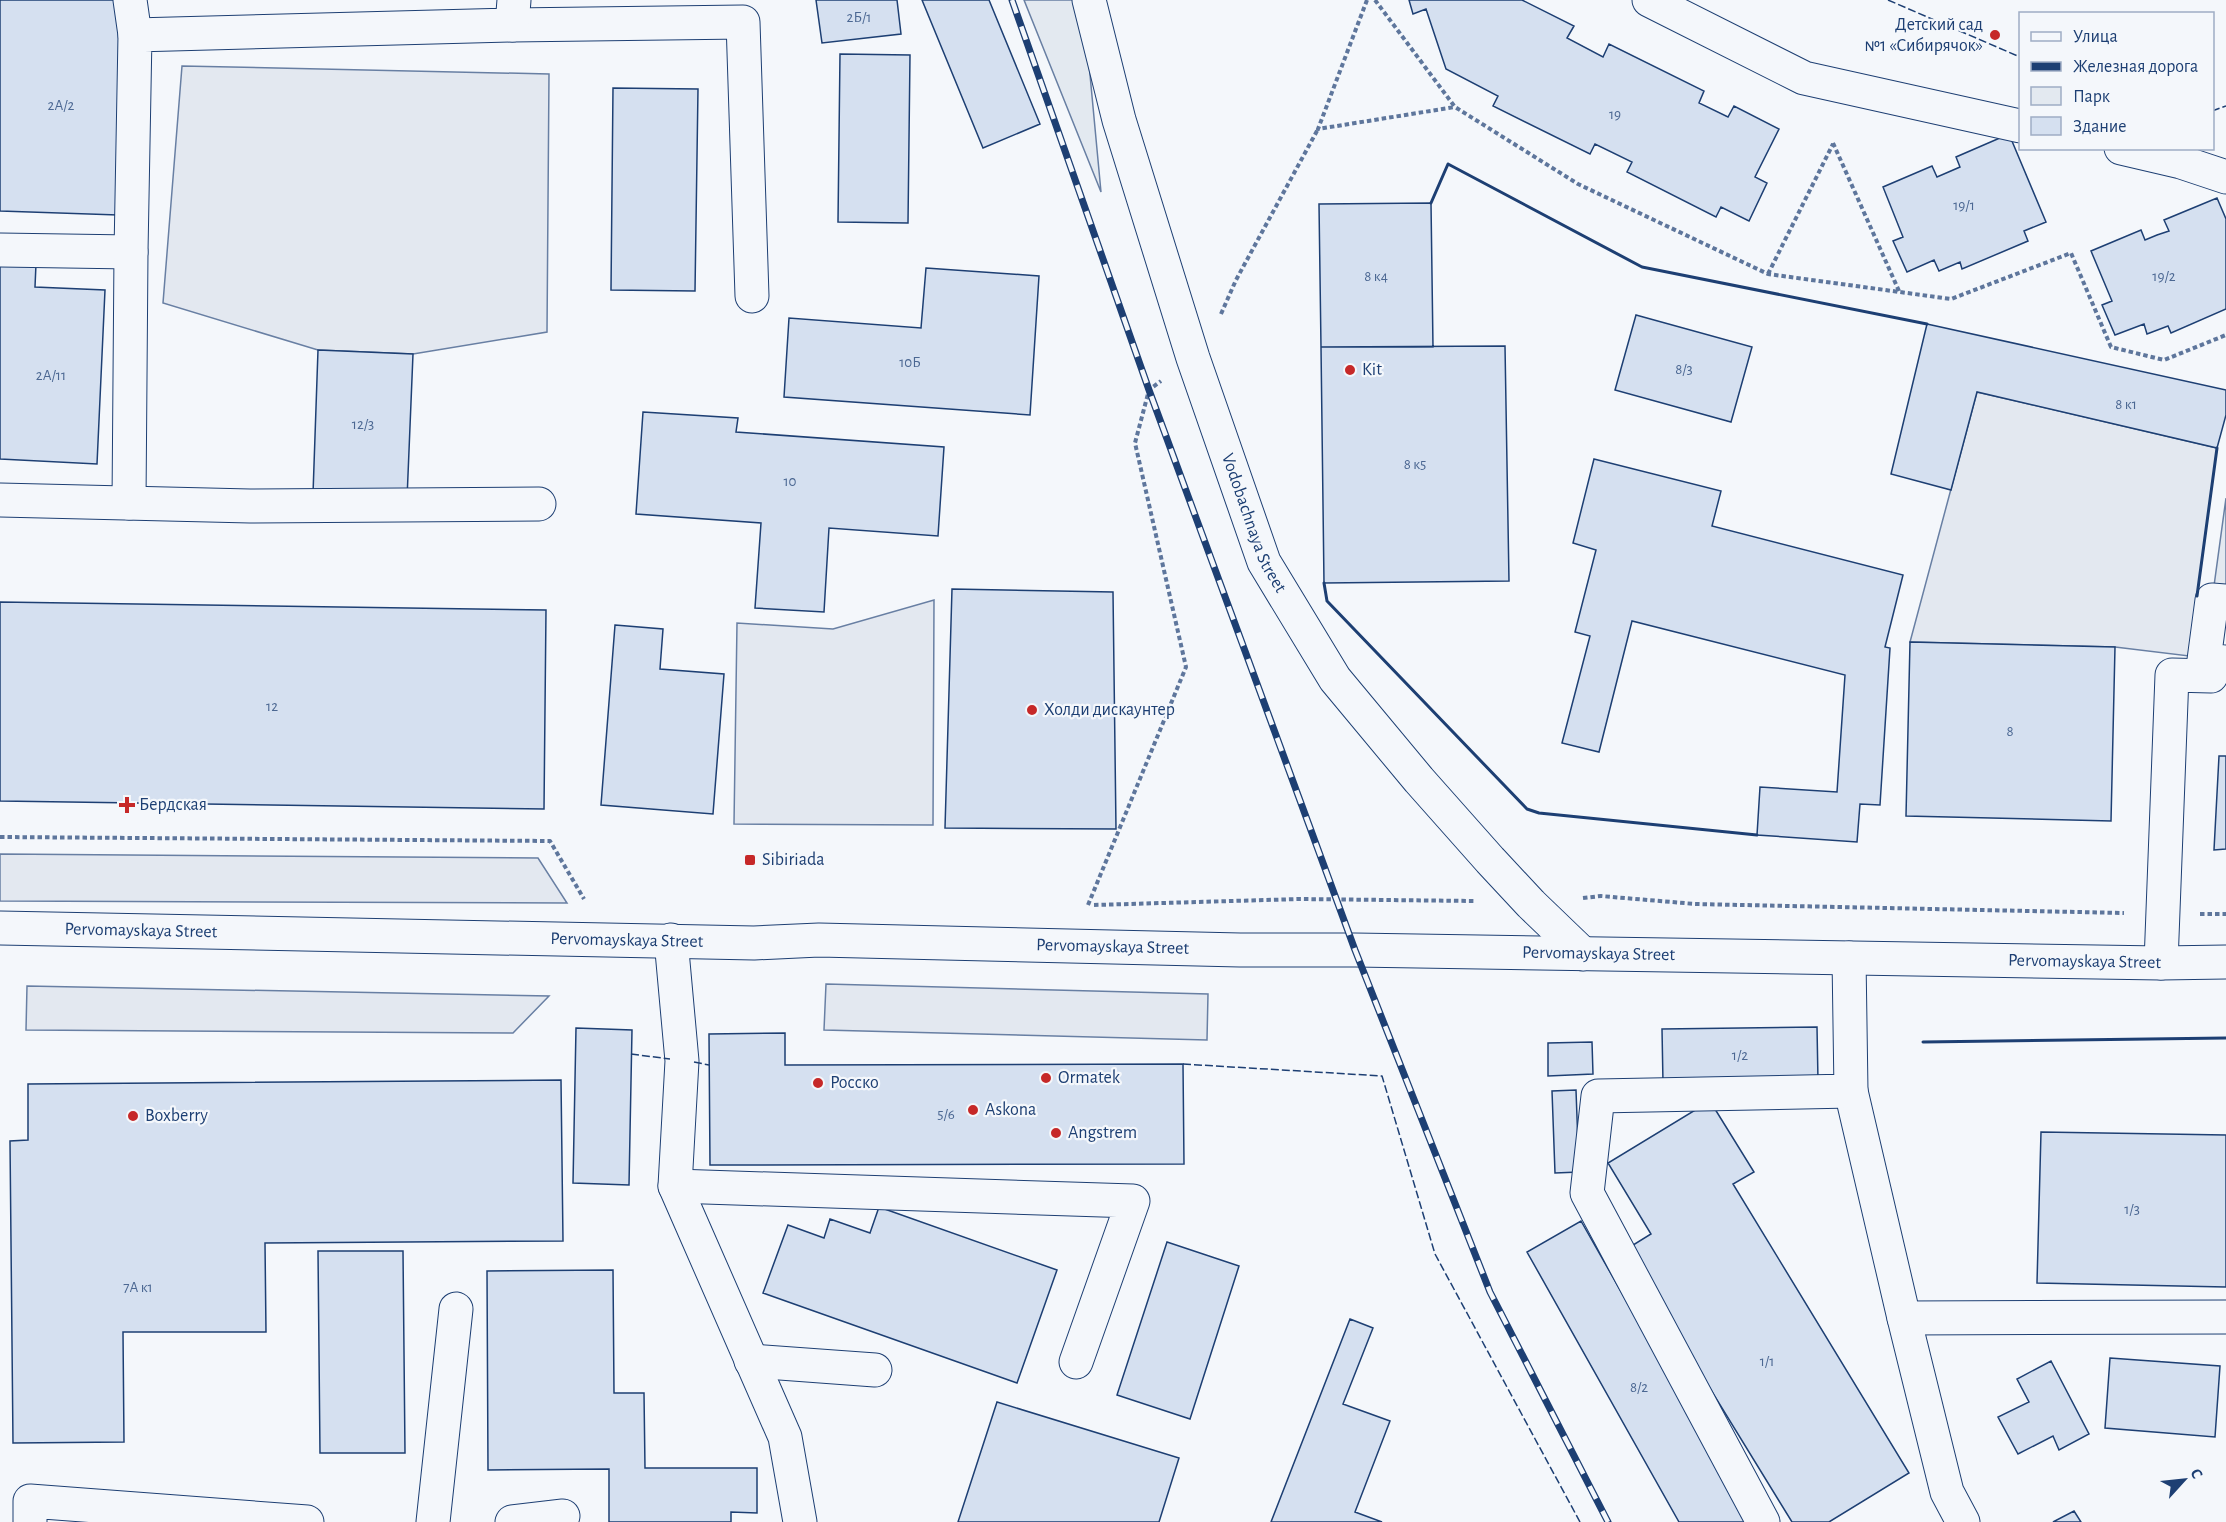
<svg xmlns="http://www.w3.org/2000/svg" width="2226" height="1522" viewBox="0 0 2226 1522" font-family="'Alegreya Sans',sans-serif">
<rect width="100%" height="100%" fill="#f4f7fb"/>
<path fill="#e3e9f0" stroke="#687fa3" stroke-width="1.5" d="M1024,0H1083L1101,192Z
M2226,498V586H2214Z"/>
<path fill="#e3e8f0" stroke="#687fa3" stroke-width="1.5" d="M182,66L549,74L547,332L413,354L318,350L163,303Z
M1977,392L2217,448L2189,656L2115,647L1910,642Z
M934,600L933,825L734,824L737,623L833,629Z
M0,854L538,858L567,903L0,901Z
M826,984L1208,994L1207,1040L824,1030Z
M27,986L549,996L513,1033L26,1030Z"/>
<path fill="#d5e0f0" stroke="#1d3f73" stroke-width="1.5" d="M0,0H125L118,215L0,211Z
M816,0H897L901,34L822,43Z
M922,0H989L1040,124L983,148Z
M1409,0H1522L1574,26L1567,38L1603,57L1609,44L1704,91L1699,103L1728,117L1734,106L1779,129L1755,177L1767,183L1749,221L1721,207L1716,217L1627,172L1632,162L1595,144L1590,154L1493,106L1498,96L1446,69L1426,9L1413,14Z
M840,54L910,55L908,223L838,222Z
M613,88L698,89L695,291L611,290Z
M2009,134L2046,222L2024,231L2028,241L1962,269L1960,262L1939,271L1934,260L1907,272L1893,241L1903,237L1883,187L1932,166L1937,177L1960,167L1956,157Z
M2217,198L2226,219V309L2171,333L2168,326L2147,334L2144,324L2115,335L2102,305L2112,301L2091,251L2141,230L2145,240L2157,235L2169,231L2164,220Z
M1431,203L1433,347H1321L1319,204Z
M0,263L36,264L35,287L105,290L97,464L0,459Z
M926,268L1039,276L1030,415L784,397L789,318L921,328Z
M1636,315L1752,347L1731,422L1615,390Z
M1927,324L2226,390V415L2217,448L1977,392L1951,490L1891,474Z
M1505,346L1509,581L1324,583L1321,347Z
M318,350L413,354L407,499L313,494Z
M643,412L738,418L736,432L944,447L938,536L829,528L824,612L755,608L761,523L636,514Z
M1594,459L1721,491L1712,526L1903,575L1885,647L1890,648L1880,805L1860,804L1857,842L1757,835L1760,787L1837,792L1845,675L1632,621L1599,752L1562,743L1590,636L1575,632L1596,550L1573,543Z
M952,589L1113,592L1116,829L945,828Z
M0,602L546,610L544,809L0,801Z
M615,625L663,629L660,669L724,674L713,814L601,805Z
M1910,642L2115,647L2111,821L1906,816Z
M2219,756H2226V849L2214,850Z
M1817,1027L1818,1081L1663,1083L1662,1029Z
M576,1028L632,1030L629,1185L573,1183Z
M785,1033V1065L1183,1064L1184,1164L710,1165L709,1034Z
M1592,1042L1593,1074L1548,1076V1043Z
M561,1080L563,1241L265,1243L266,1332H123L124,1442L13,1443L10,1141L28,1140V1084Z
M1576,1090L1579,1172L1555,1173L1552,1091Z
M1710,1101L1754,1172L1733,1184L1909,1473L1829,1522H1792L1625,1250L1651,1234L1608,1163Z
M2041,1132L2226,1135V1287L2037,1283Z
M879,1207L1057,1270L1017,1383L763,1293L788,1225L824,1238L830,1219L870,1233Z
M1581,1221L1752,1522H1679L1527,1252Z
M1167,1242L1239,1266L1190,1419L1117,1395Z
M318,1251H403L405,1453H320Z
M613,1270L614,1393H644L645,1468H757V1513L731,1512V1522H609V1469L488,1470L487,1271Z
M1350,1319L1373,1328L1343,1404L1390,1421L1355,1512L1382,1522H1271Z
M2110,1358L2220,1366L2215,1437L2105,1428Z
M2051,1361L2089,1434L2059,1450L2053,1436L2018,1454L1998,1417L2029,1402L2017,1379Z
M997,1402L1179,1458L1159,1522H958Z
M2074,1511L2081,1522H2053Z"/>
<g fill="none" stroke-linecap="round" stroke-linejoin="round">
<g stroke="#1d3f73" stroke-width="35">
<g id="minor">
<path d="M130,0L135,35"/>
<path id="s1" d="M1089,0L1119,120L1193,358L1264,562L1335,679L1419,780L1490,860L1531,904L1583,954"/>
<path d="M1649,0L1804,78L2020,126"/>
<path d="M512,25L743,22L752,296"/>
<path d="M2121,148L2181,162L2226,177"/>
<path d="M0,250L131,252"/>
<path d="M0,500L250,506L539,504"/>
<path d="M129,503L131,252L135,35L512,25L514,0"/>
<path d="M2226,601L2212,600L2204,660L2226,662"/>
<path d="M671,940L682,1061L675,1186L785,1437L800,1522"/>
<path d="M2161,963L2172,675L2211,676L2214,661"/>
<path d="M1851,1091L1904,1318L1947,1492L1963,1522"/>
<path d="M675,1186L1133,1201L1076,1362"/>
<path d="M1904,1318L2226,1317"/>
<path d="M751,1361L875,1370"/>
<path d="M30,1522V1501L307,1522"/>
<path d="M433,1522L456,1309"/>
<path d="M512,1522L563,1516"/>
<path d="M1763,1522L1587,1193L1598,1096L1851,1091L1849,958"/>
</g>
</g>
<g stroke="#1d3f73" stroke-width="35">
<g id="major">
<path id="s2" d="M0,928L754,943L819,940L1240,950H1355L2161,963L2226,962"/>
</g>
</g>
<path stroke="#5e769c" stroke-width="4" stroke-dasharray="4.5 3" stroke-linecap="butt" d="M1367,0L1318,129L1455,107
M1375,0L1455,107L1578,184L1768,274L1951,299L2071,253L2111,347L2164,360L2226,335
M1833,143L1899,291
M1768,274L1833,144
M1221,314L1236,280L1318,129
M0,837L550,841L584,899
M1583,898L1601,896L1695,904L2124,913
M1088,905L1186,667L1135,443L1149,390L1161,381
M1094,905L1300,899L1474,901
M2200,914H2226"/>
<use href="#minor" stroke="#f4f7fb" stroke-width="33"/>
<use href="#major" stroke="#f4f7fb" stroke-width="33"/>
<g stroke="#1d3f73" stroke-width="7">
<path id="rail" d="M1012,0L1149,390L1355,950L1490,1292L1608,1522"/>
</g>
<use href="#rail" stroke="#f4f7fb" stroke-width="4.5" stroke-dasharray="14" stroke-linecap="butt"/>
<path stroke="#1d3f73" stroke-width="1.5" stroke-dasharray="8 3" stroke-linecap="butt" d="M1888,0L2020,57
M2212,111L2226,106
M631,1054L670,1059
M694,1062L709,1065
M1183,1064L1382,1076L1435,1254L1580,1522"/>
<path stroke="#1d3f73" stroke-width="3" d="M1431,203L1448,164L1642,267L1927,324
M1324,583L1327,601L1527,809L1539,813L1757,835
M2197,596L2217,448
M1923,1042L2226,1038"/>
</g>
<g fill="#c62828" stroke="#f4f7fb" stroke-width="2">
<circle cx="1995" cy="35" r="6"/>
<circle cx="1350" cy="370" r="6"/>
<circle cx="1032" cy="710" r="6"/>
<path d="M124 796h6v6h6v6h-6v6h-6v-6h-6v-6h6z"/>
<rect x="744" y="854" width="12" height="12" rx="3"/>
<circle cx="1046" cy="1078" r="6"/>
<circle cx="818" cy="1083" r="6"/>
<circle cx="973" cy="1110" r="6"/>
<circle cx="133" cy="1116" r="6"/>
<circle cx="1056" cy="1133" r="6"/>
</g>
<g text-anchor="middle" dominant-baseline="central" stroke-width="4.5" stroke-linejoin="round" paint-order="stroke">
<g font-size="15" fill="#4b6792">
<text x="859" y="17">2Б/1</text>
<text x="61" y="105">2А/2</text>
<text x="1615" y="114">19</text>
<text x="1964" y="205">19/1</text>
<text x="1376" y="276">8 к4</text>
<text x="2164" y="276">19/2</text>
<text x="910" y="362">10Б</text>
<text x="1684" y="369">8/3</text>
<text x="51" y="375">2А/11</text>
<text x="2126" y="404">8 к1</text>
<text x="363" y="424">12/3</text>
<text x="1415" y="464">8 к5</text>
<text x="790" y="481">10</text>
<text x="272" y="706">12</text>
<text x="2010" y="731">8</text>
<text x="1740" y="1055">1/2</text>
<text x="946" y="1114">5/6</text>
<text x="2132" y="1209">1/3</text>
<text x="138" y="1287">7А к1</text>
<text x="1767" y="1361">1/1</text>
<text x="1639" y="1387">8/2</text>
</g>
<g font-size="18" fill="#1d3f73" stroke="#f4f7fb" text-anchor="start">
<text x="1983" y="25" text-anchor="end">Детский сад<tspan x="1983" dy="21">№1 «Сибирячок»</tspan></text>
<text x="1362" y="370">Kit</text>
<text x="1044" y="710">Холди дискаунтер</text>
<text x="139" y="805">Бердская</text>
<text x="762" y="860">Sibiriada</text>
<text x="1058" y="1078">Ormatek</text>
<text x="830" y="1083">Росско</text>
<text x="985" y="1110">Askona</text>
<text x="145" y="1116">Boxberry</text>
<text x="1068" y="1133">Angstrem</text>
</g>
<g font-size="18" fill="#1d3f73" stroke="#f4f7fb">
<text stroke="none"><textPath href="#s1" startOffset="549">Vodobachnaya Street</textPath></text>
<text stroke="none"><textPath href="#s2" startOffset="141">Pervomayskaya Street</textPath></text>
<text stroke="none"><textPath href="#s2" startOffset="627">Pervomayskaya Street</textPath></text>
<text stroke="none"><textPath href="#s2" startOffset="1113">Pervomayskaya Street</textPath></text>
<text stroke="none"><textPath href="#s2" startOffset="1599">Pervomayskaya Street</textPath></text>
<text stroke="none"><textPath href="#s2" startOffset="2085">Pervomayskaya Street</textPath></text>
</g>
</g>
<rect x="2019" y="12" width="195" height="138" fill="#f4f7fb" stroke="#9eadc5" stroke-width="1.5"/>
<rect x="2031" y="32" width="30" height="9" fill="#f4f7fb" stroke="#9eadc5" stroke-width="1.5"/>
<text x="2073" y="42" font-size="18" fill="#1d3f73">Улица</text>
<rect x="2031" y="62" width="30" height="9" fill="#1d3f73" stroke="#9eadc5" stroke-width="1.5"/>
<text x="2073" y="72" font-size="18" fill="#1d3f73">Железная дорога</text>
<rect x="2031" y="87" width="30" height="18" fill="#e3e9f0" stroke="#9eadc5" stroke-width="1.5"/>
<text x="2073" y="102" font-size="18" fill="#1d3f73">Парк</text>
<rect x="2031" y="117" width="30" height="18" fill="#d5e0f0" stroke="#9eadc5" stroke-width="1.5"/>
<text x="2073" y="132" font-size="18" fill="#1d3f73">Здание</text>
<g transform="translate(2184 1480) rotate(63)" stroke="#f4f7fb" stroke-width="4.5" paint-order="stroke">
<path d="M0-4.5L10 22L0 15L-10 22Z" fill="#1d3f73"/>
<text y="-9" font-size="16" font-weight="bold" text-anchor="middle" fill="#1d3f73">С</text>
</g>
</svg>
